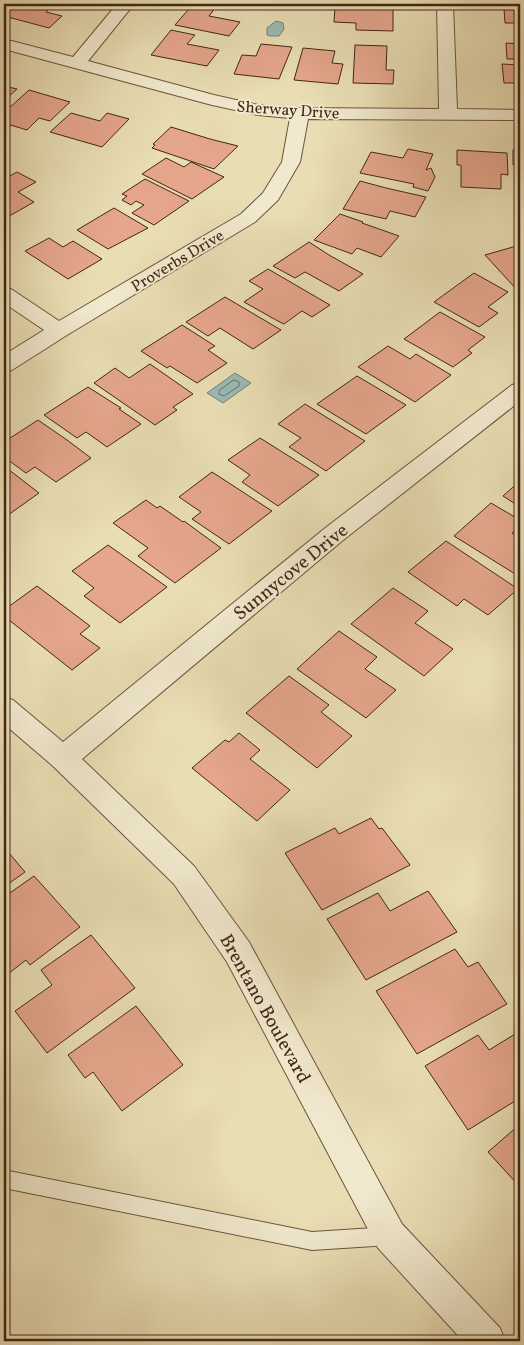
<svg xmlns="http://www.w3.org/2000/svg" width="524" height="1345" viewBox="0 0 524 1345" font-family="Vollkorn,serif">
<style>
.water{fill:#9abab5;stroke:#777f76}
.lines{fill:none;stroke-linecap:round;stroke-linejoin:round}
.shore{stroke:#6e7066;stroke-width:1}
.building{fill:#e5a68b;stroke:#422617}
.lane-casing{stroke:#6c543e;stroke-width:2}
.street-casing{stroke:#6c543e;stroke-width:2}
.lane{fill:#f1e9ce;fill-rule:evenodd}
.street{fill:#f1e9ce;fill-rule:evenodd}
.labels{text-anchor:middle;stroke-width:4;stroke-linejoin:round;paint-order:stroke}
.far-street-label{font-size:16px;fill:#422617;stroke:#f1e9ce}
.street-label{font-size:19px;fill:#422617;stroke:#f1e9ce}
</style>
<rect width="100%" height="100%" fill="#e9ddb3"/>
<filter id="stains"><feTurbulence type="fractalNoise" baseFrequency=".004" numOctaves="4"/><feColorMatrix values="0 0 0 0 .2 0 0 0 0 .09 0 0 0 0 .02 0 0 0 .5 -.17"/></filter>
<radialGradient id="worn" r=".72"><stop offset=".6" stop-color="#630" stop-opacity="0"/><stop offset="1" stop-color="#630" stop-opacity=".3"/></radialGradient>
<path class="water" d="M 276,21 L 283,23 L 284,29 L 279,36 L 270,36 L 267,35 L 267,28 Z
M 235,373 L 251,383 L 223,403 L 207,393 Z"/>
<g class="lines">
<path class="shore" d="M 234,380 L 239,382 L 239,386 L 224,396 L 219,394 L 219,391 Z"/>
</g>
<path class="building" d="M 4,4 L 33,4 L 50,8 L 46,12 L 62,16 L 49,28 L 4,16 Z
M 193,4 L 216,7 L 209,16 L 240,22 L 229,36 L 175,25 Z
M 335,7 L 393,8 L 393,31 L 356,30 L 356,23 L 334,22 Z
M 504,8 L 520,9 L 520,23 L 505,23 Z
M 171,30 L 195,35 L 187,44 L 219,50 L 207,66 L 151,55 Z
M 506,43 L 520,44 L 520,59 L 507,59 Z
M 261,44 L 292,47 L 279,79 L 234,74 L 242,55 L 256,56 Z
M 355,45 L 387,46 L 386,70 L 394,70 L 393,84 L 353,83 Z
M 303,48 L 335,51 L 332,63 L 343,64 L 338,84 L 294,80 Z
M 502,64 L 520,65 L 520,83 L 504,83 Z
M 4,86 L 17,89 L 4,101 Z
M 29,90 L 70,102 L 50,121 L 39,118 L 27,130 L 4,123 L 4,115 L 10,110 L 8,109 Z
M 71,113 L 100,121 L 107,113 L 129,119 L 102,147 L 50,132 Z
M 171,127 L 210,139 L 238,146 L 214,169 L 152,148 L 155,145 L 153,144 Z
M 408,149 L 433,154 L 426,170 L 431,168 L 435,177 L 428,191 L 413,187 L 414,184 L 360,173 L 371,152 L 403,158 Z
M 457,150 L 507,153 L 508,175 L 501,174 L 501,189 L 461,187 L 461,165 L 457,165 Z
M 513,150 L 520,151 L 520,187 L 519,187 L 517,165 L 513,165 Z
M 166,158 L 184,167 L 191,162 L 224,177 L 192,199 L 142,174 Z
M 17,172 L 36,182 L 18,192 L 34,202 L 4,219 L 4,179 Z
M 145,179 L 189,201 L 154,225 L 132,213 L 144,205 L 136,201 L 131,205 L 122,200 L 127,196 L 122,194 Z
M 360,181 L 386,188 L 426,197 L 415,217 L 390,211 L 386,219 L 343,209 Z
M 114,208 L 148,228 L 108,249 L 77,230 Z
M 340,214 L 363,222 L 362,223 L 399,236 L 381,257 L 357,248 L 352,254 L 314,240 Z
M 49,238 L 63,247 L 73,241 L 102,259 L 68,279 L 25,251 Z
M 309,242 L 329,255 L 363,274 L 339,291 L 305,272 L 295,278 L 273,266 Z
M 520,245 L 520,292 L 519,292 L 485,255 Z
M 268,269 L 330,305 L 312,317 L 302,311 L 284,324 L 276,320 L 244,302 L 263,289 L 249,281 Z
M 474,273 L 508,292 L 488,307 L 498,313 L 479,327 L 434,302 Z
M 225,297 L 281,330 L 253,349 L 220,328 L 208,336 L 186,322 Z
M 440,312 L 485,337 L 468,350 L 472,353 L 453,367 L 404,339 Z
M 182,325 L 215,346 L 208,350 L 227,363 L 197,383 L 170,366 L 167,368 L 141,351 Z
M 388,346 L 410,359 L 416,354 L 451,375 L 415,402 L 358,367 Z
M 150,364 L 193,394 L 173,407 L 177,410 L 155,425 L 94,383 L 115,368 L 129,378 Z
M 357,376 L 406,405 L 366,434 L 317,404 Z
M 88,387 L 121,408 L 119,409 L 141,424 L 107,447 L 86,432 L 77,438 L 44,415 Z
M 305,404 L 365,441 L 326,471 L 289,447 L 301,438 L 278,424 Z
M 38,420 L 67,440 L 91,458 L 56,482 L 35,467 L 26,473 L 4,457 L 4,442 Z
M 260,438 L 319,475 L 278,506 L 242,482 L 250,475 L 228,460 Z
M 4,466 L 39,493 L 4,518 Z
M 212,472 L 272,511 L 229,544 L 192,519 L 201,512 L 179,497 Z
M 520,481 L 520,507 L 503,496 Z
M 146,500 L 157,508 L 160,506 L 183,522 L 184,521 L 221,548 L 175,583 L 138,556 L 148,548 L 113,523 Z
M 491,503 L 520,520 L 520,525 L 512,533 L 520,538 L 520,577 L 454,536 Z
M 446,541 L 518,589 L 488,615 L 464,599 L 457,606 L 408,572 Z
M 108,545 L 167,587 L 120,623 L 84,596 L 94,588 L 72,571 Z
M 37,586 L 90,626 L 80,634 L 100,648 L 72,670 L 4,616 L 4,610 Z
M 393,588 L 428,611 L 415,623 L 453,649 L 424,676 L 351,624 Z
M 339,631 L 377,657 L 365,669 L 396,690 L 366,718 L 297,669 Z
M 289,676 L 329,705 L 321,712 L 352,736 L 317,768 L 246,713 Z
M 239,733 L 260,750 L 250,759 L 290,790 L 257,821 L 192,768 L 225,740 L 229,742 Z
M 371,818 L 379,829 L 382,828 L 410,865 L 322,910 L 285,853 L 335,828 L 339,834 Z
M 4,847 L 25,872 L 4,887 Z
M 34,876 L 80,927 L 30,965 L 26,960 L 4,977 L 4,897 Z
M 428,891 L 457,932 L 366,980 L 327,919 L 378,893 L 390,911 Z
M 91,935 L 135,988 L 47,1053 L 15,1011 L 52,985 L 41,970 Z
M 455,949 L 468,967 L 478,962 L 507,1004 L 417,1054 L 376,991 Z
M 136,1006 L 183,1065 L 122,1111 L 93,1072 L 85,1078 L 68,1055 Z
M 520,1031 L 520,1098 L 468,1130 L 425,1066 L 478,1035 L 489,1050 Z
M 520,1124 L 520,1187 L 488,1152 Z"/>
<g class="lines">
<defs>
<path id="lane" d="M 4,1170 L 312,1232 L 390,1227 L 396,1230 L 399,1236 L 396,1242 L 390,1245 L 312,1250 L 4,1188 Z"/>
<path id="street" d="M 117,4 L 134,4 L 88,61 L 214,95 L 258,105 L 300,108 L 439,109 L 437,4 L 453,4 L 457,109 L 520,110 L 520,120 L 308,119 L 300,162 L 278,200 L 255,222 L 67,335 L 12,370 L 4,372 L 4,355 L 44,330 L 4,303 L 4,288 L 11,289 L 59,321 L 241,214 L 263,193 L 282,162 L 290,118 L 258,115 L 212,105 L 4,49 L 4,39 L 73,57 Z
M 520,383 L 520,401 L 342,541 L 82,759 L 194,866 L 249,942 L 402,1224 L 500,1328 L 505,1341 L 463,1341 L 378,1248 L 227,962 L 174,884 L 53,766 L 4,724 L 4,697 L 13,700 L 63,742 L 324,529 L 512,385 Z"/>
</defs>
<use href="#lane" class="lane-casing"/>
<use href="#street" class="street-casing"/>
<use href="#lane" class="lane"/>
<use href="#street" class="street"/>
</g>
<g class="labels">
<g class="far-street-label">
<text transform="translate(288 109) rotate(4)" y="6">Sherway Drive</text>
<text transform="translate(177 260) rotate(-31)" y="6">Proverbs Drive</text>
</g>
<g class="street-label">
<text transform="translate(290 571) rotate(-39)" y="7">Sunnycove Drive</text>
<text transform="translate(266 1008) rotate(61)" y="7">Brentano Boulevard</text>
</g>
</g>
<rect width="524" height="1345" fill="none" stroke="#e9ddb3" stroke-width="20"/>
<rect x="5" y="5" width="514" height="1335" fill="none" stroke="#422617" stroke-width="2.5"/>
<rect x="10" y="10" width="504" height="1325" fill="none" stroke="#422617"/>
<rect width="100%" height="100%" filter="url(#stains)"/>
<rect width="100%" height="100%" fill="url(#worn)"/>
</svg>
